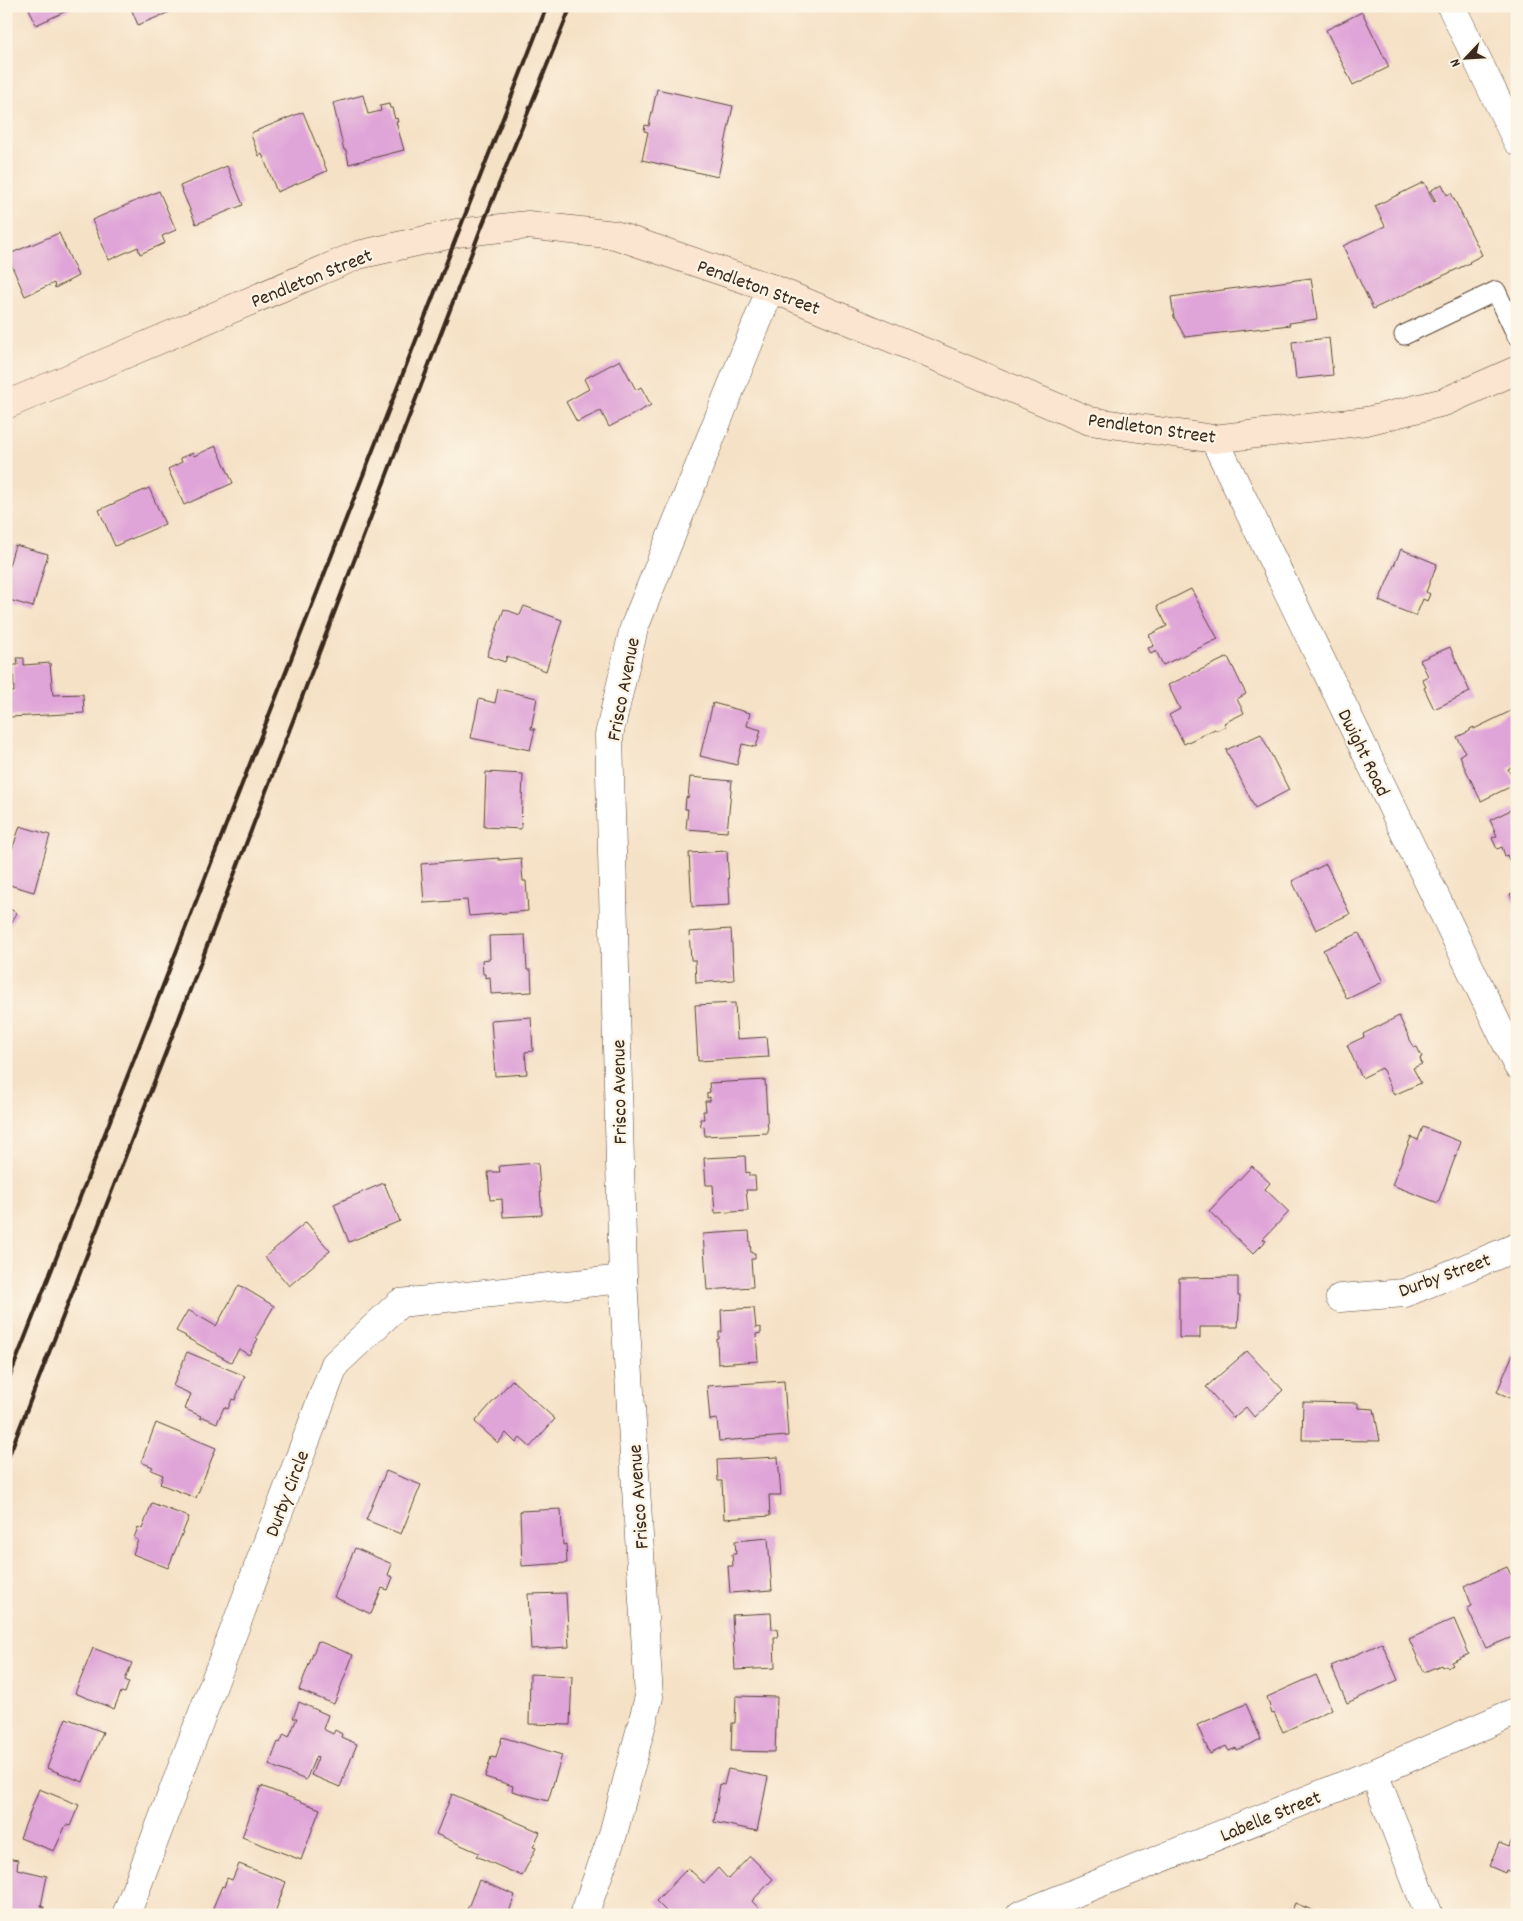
<svg xmlns="http://www.w3.org/2000/svg" width="1523" height="1921" viewBox="0 0 1523 1921" font-family="Dekko,sans-serif">
<style>
.building{fill:#dfa4d8}
.lines{fill:none;stroke-linecap:round;stroke-linejoin:round}
.service-casing{stroke:#574537;stroke-width:21}
.minor-casing{stroke:#574537;stroke-width:29}
.tertiary-casing{stroke:#574537;stroke-width:29}
.secondary-casing{stroke:#574537;stroke-width:29}
.service{stroke:#fff;stroke-width:19}
.minor{stroke:#fff;stroke-width:28}
.tertiary{stroke:#fff;stroke-width:28}
.secondary{stroke:#fce5d0;stroke-width:28}
.rail{stroke:#3b2a1e;stroke-width:4}
.labels{text-anchor:middle;stroke-width:4.5;stroke-linejoin:round;paint-order:stroke}
.street-label{font-size:20px;fill:#3b2a1e;stroke:#fcf5e5}
</style>
<rect width="100%" height="100%" fill="#fcf5e5"/>
<filter id="ink" filterUnits="userSpaceOnUse"><feTurbulence type="fractalNoise" baseFrequency=".02" numOctaves="2"/><feDisplacementMap in="SourceGraphic" scale="10" xChannelSelector="R" yChannelSelector="G"/><feConvolveMatrix kernelMatrix="1 2 1 2 8 2 1 2 1" color-interpolation-filters="sRGB"/></filter>
<filter id="wash" filterUnits="userSpaceOnUse"><feTurbulence type="fractalNoise" baseFrequency=".0096" numOctaves="4" result="noise"/><feDisplacementMap in="SourceGraphic" scale="20" xChannelSelector="R" yChannelSelector="G"/><feGaussianBlur stdDeviation="1.12" result="paint"/><feColorMatrix in="noise" values="0 0 0 0 0 0 0 0 0 0 0 0 0 0 0 0 0 1.4 0 .05"/><feComposite in="paint" operator="in"/></filter>
<g filter="url(#wash)">
<rect width="100%" height="100%" fill="#f5e1c6"/>
<g id="blocks">
<path class="building" d="M 28,6 L 77,6 L 36,25 Z
M 130,6 L 176,6 L 177,9 L 138,25 Z
M 1362,12 L 1389,67 L 1353,85 L 1326,30 Z
M 657,89 L 733,106 L 718,177 L 642,160 L 648,132 L 644,131 L 645,125 L 649,126 Z
M 363,95 L 368,114 L 381,111 L 380,106 L 389,104 L 390,108 L 392,108 L 395,119 L 397,118 L 398,122 L 396,122 L 404,150 L 349,164 L 346,150 L 344,150 L 333,103 Z
M 303,112 L 327,171 L 277,192 L 262,154 L 259,156 L 251,135 L 253,132 Z
M 227,166 L 243,205 L 196,224 L 180,186 Z
M 1424,182 L 1434,202 L 1436,201 L 1430,191 L 1442,184 L 1447,195 L 1451,193 L 1482,255 L 1469,262 L 1470,263 L 1373,309 L 1343,246 L 1385,226 L 1375,206 Z
M 159,191 L 176,230 L 162,236 L 165,243 L 140,254 L 138,247 L 109,260 L 92,220 Z
M 59,233 L 78,276 L 55,288 L 54,283 L 25,296 L 7,255 Z
M 1311,278 L 1317,319 L 1289,323 L 1290,325 L 1185,337 L 1174,317 L 1171,297 Z
M 1329,338 L 1333,375 L 1296,379 L 1292,342 Z
M 620,360 L 636,390 L 641,387 L 651,405 L 609,427 L 601,411 L 577,422 L 566,402 L 589,389 L 584,379 Z
M 216,446 L 233,483 L 184,505 L 168,469 L 182,462 L 180,458 L 193,453 L 194,456 Z
M 149,488 L 165,524 L 115,546 L 99,510 Z
M 15,545 L 48,554 L 33,607 L 6,599 L 6,576 Z
M 1401,549 L 1437,564 L 1426,592 L 1430,594 L 1427,601 L 1423,599 L 1416,616 L 1379,601 Z
M 1191,589 L 1218,639 L 1163,665 L 1156,651 L 1151,654 L 1148,648 L 1154,646 L 1149,635 L 1167,626 L 1157,606 Z
M 524,606 L 562,620 L 546,671 L 507,656 L 505,662 L 487,656 L 504,609 L 520,615 Z
M 1450,647 L 1470,692 L 1434,709 L 1424,688 L 1426,687 L 1422,679 L 1428,676 L 1420,660 Z
M 1228,657 L 1246,694 L 1237,699 L 1244,713 L 1224,723 L 1226,726 L 1216,731 L 1215,729 L 1184,744 L 1169,715 L 1180,709 L 1168,685 Z
M 17,658 L 24,658 L 24,665 L 50,663 L 53,695 L 83,694 L 84,713 L 10,717 L 8,692 L 14,692 L 13,665 L 18,665 Z
M 498,689 L 537,698 L 531,729 L 535,729 L 530,750 L 471,738 L 479,699 L 495,703 Z
M 713,703 L 750,713 L 747,726 L 761,730 L 756,747 L 742,744 L 737,765 L 700,756 Z
M 1517,708 L 1517,764 L 1508,769 L 1516,784 L 1481,801 L 1463,764 L 1460,755 L 1465,752 L 1457,737 L 1470,731 L 1470,729 L 1474,727 L 1474,729 Z
M 1261,734 L 1289,790 L 1255,808 L 1226,750 Z
M 486,772 L 523,774 L 521,829 L 484,827 Z
M 690,777 L 732,781 L 727,832 L 686,829 L 688,809 L 685,809 L 686,797 L 688,798 Z
M 1517,807 L 1517,858 L 1510,862 L 1507,855 L 1505,856 L 1502,847 L 1497,849 L 1492,838 L 1497,836 L 1490,820 Z
M 20,826 L 50,835 L 34,892 L 6,884 L 6,855 L 10,856 Z
M 727,851 L 730,905 L 692,907 L 689,853 Z
M 499,858 L 499,860 L 521,858 L 523,881 L 526,881 L 528,911 L 469,916 L 467,900 L 424,903 L 421,864 Z
M 1326,864 L 1350,914 L 1316,930 L 1292,881 Z
M 1517,891 L 1517,909 L 1510,894 Z
M 6,907 L 17,913 L 6,932 Z
M 731,929 L 734,980 L 696,983 L 695,960 L 691,960 L 689,932 Z
M 1359,933 L 1383,982 L 1347,999 L 1323,950 Z
M 525,935 L 527,970 L 531,970 L 532,992 L 491,994 L 490,977 L 485,978 L 485,974 L 483,974 L 482,960 L 490,959 L 489,936 Z
M 735,1003 L 737,1039 L 767,1037 L 769,1057 L 698,1061 L 695,1005 Z
M 1399,1016 L 1414,1048 L 1417,1047 L 1422,1057 L 1420,1058 L 1422,1064 L 1413,1068 L 1421,1083 L 1394,1095 L 1382,1068 L 1362,1078 L 1347,1045 L 1364,1037 L 1363,1034 Z
M 531,1017 L 533,1051 L 525,1052 L 527,1074 L 495,1076 L 491,1020 Z
M 765,1080 L 768,1133 L 705,1136 L 704,1126 L 701,1127 L 700,1119 L 704,1119 L 703,1111 L 706,1111 L 705,1101 L 710,1101 L 710,1097 L 707,1098 L 707,1093 L 710,1092 L 709,1083 Z
M 1423,1127 L 1461,1142 L 1438,1203 L 1392,1185 L 1411,1137 L 1418,1140 Z
M 745,1156 L 746,1173 L 749,1172 L 749,1176 L 755,1176 L 756,1190 L 746,1190 L 748,1211 L 715,1213 L 713,1185 L 706,1185 L 704,1158 Z
M 538,1163 L 542,1215 L 503,1217 L 502,1199 L 490,1200 L 488,1172 L 500,1172 L 499,1166 Z
M 1252,1166 L 1270,1183 L 1265,1189 L 1289,1212 L 1263,1239 L 1266,1241 L 1253,1254 L 1209,1211 Z
M 384,1183 L 400,1221 L 349,1242 L 334,1204 Z
M 306,1222 L 330,1251 L 289,1286 L 265,1257 Z
M 749,1231 L 751,1253 L 755,1253 L 755,1259 L 751,1259 L 753,1287 L 707,1290 L 703,1234 Z
M 1238,1277 L 1238,1296 L 1240,1296 L 1238,1327 L 1200,1327 L 1200,1338 L 1179,1338 L 1179,1278 Z
M 239,1285 L 274,1306 L 256,1337 L 258,1339 L 249,1355 L 239,1349 L 231,1362 L 185,1337 L 186,1336 L 176,1331 L 188,1310 L 216,1326 Z
M 754,1308 L 756,1328 L 761,1327 L 761,1333 L 756,1334 L 758,1361 L 718,1364 L 717,1339 L 719,1339 L 719,1332 L 722,1332 L 721,1310 Z
M 1517,1344 L 1517,1401 L 1497,1392 Z
M 1247,1351 L 1283,1390 L 1254,1417 L 1246,1407 L 1233,1418 L 1206,1387 Z
M 187,1352 L 245,1376 L 235,1400 L 232,1399 L 228,1409 L 224,1407 L 217,1423 L 203,1417 L 202,1419 L 200,1418 L 201,1416 L 185,1409 L 191,1394 L 173,1386 Z
M 512,1380 L 555,1419 L 530,1447 L 520,1438 L 516,1443 L 506,1433 L 498,1443 L 475,1422 Z
M 784,1381 L 788,1436 L 719,1441 L 717,1419 L 710,1420 L 707,1386 Z
M 1303,1402 L 1358,1403 L 1358,1408 L 1374,1409 L 1380,1441 L 1302,1440 Z
M 156,1423 L 216,1448 L 196,1498 L 160,1484 L 163,1475 L 151,1470 L 153,1467 L 141,1462 Z
M 778,1457 L 781,1495 L 769,1495 L 770,1516 L 724,1519 L 722,1481 L 718,1481 L 717,1460 Z
M 386,1471 L 421,1485 L 401,1534 L 366,1520 Z
M 152,1503 L 189,1517 L 168,1568 L 133,1554 L 138,1540 L 134,1538 L 138,1527 L 142,1529 Z
M 561,1509 L 563,1545 L 566,1544 L 567,1563 L 522,1566 L 520,1511 Z
M 768,1538 L 772,1590 L 730,1593 L 728,1566 L 733,1566 L 732,1554 L 736,1554 L 735,1541 Z
M 355,1548 L 392,1564 L 388,1575 L 393,1577 L 388,1590 L 382,1588 L 371,1614 L 334,1597 Z
M 1507,1567 L 1517,1587 L 1517,1635 L 1486,1648 L 1467,1608 L 1472,1606 L 1464,1586 Z
M 566,1593 L 569,1647 L 531,1649 L 528,1594 Z
M 771,1613 L 772,1629 L 777,1629 L 778,1637 L 774,1637 L 775,1668 L 735,1670 L 732,1615 Z
M 1454,1619 L 1469,1654 L 1451,1662 L 1453,1665 L 1447,1667 L 1446,1665 L 1442,1667 L 1441,1665 L 1424,1672 L 1409,1639 Z
M 318,1641 L 353,1655 L 334,1704 L 299,1690 Z
M 1382,1643 L 1398,1680 L 1347,1703 L 1331,1666 Z
M 93,1648 L 132,1663 L 125,1680 L 129,1682 L 125,1693 L 121,1692 L 114,1709 L 75,1693 Z
M 530,1674 L 572,1676 L 570,1725 L 529,1724 Z
M 1316,1675 L 1332,1709 L 1283,1732 L 1274,1713 L 1272,1714 L 1267,1697 Z
M 736,1696 L 777,1697 L 775,1752 L 731,1751 L 732,1723 L 735,1723 Z
M 299,1702 L 328,1715 L 323,1729 L 333,1734 L 335,1730 L 342,1734 L 341,1737 L 357,1744 L 340,1787 L 311,1775 L 318,1758 L 316,1756 L 306,1780 L 269,1765 L 278,1742 L 280,1743 L 284,1734 L 289,1737 L 297,1718 L 293,1718 Z
M 1246,1704 L 1261,1739 L 1237,1750 L 1236,1748 L 1229,1751 L 1226,1746 L 1210,1754 L 1197,1725 Z
M 66,1718 L 103,1732 L 83,1782 L 47,1768 Z
M 502,1737 L 562,1755 L 548,1801 L 512,1791 L 513,1786 L 485,1777 L 491,1757 L 496,1758 Z
M 728,1769 L 768,1777 L 757,1831 L 714,1822 L 720,1784 L 724,1785 Z
M 261,1786 L 320,1809 L 301,1860 L 242,1837 Z
M 39,1789 L 79,1805 L 70,1826 L 66,1825 L 54,1851 L 20,1838 Z
M 452,1794 L 540,1832 L 533,1847 L 536,1848 L 522,1876 L 476,1856 L 479,1853 L 436,1834 Z
M 1517,1828 L 1517,1875 L 1506,1870 L 1505,1873 L 1489,1866 L 1499,1843 L 1509,1847 Z
M 750,1856 L 773,1879 L 752,1901 L 762,1912 L 759,1915 L 663,1915 L 666,1911 L 656,1901 L 688,1868 L 704,1883 L 718,1868 L 728,1879 Z
M 6,1858 L 18,1860 L 17,1869 L 47,1876 L 41,1906 L 44,1907 L 42,1915 L 6,1915 Z
M 239,1864 L 286,1882 L 274,1915 L 225,1915 L 212,1910 L 222,1886 L 224,1887 L 227,1878 L 232,1880 Z
M 479,1880 L 515,1895 L 508,1915 L 465,1915 Z
M 1295,1903 L 1314,1911 L 1312,1915 L 1290,1915 Z"/>
</g>
</g>
<g filter="url(#ink)">
<use href="#blocks" fill-opacity="0" stroke="#574537" stroke-width="1"/>
<g class="lines">
<defs>
<path id="service" d="M 1404,335 L 1496,291 L 1517,336"/>
<path id="minor" d="M 1451,6 L 1517,141
M 1340,1298 L 1405,1293 L 1517,1247
M 1374,1773 L 1429,1915
M 126,1915 L 335,1364 L 400,1303 L 623,1279"/>
<path id="tertiary" d="M 1214,439 L 1517,1065
M 584,1915 L 613,1834 L 649,1697 L 623,1279 L 609,735 L 634,628 L 771,288
M 1020,1915 L 1374,1773 L 1517,1711"/>
<path id="secondary" d="M 6,405 L 358,255 L 457,233 L 528,225 L 615,235 L 771,288 L 1090,421 L 1214,439 L 1367,421 L 1444,402 L 1517,370"/>
</defs>
<use href="#service" class="service-casing"/>
<use href="#minor" class="minor-casing"/>
<use href="#tertiary" class="tertiary-casing"/>
<use href="#secondary" class="secondary-casing"/>
<use href="#service" class="service"/>
<use href="#minor" class="minor"/>
<use href="#tertiary" class="tertiary"/>
<use href="#secondary" class="secondary"/>
<path class="rail" d="M 6,1386 L 547,6
M 6,1463 L 197,972 L 480,231 L 571,6"/>
</g>
</g>
<g class="labels">
<g class="street-label">
<text transform="translate(311 277) rotate(-22)" y="7">Pendleton Street</text>
<text transform="translate(759 286) rotate(20)" y="7">Pendleton Street</text>
<text transform="translate(1152 427) rotate(8)" y="7">Pendleton Street</text>
<text transform="translate(622 689) rotate(-79)" y="7">Frisco Avenue</text>
<text transform="translate(1365 752) rotate(64)" y="7">Dwight Road</text>
<text transform="translate(618 1092) rotate(-91)" y="7">Frisco Avenue</text>
<text transform="translate(1444 1274) rotate(-20)" y="7">Durby Street</text>
<text transform="translate(286 1493) rotate(-69)" y="7">Durby Circle</text>
<text transform="translate(637 1497) rotate(-94)" y="7">Frisco Avenue</text>
<text transform="translate(1270 1815) rotate(-22)" y="7">Labelle Street</text>
</g>
</g>
<rect width="1523" height="1921" fill="none" stroke="#fcf5e5" stroke-width="25"/>
<g transform="translate(1466 58) rotate(245)" stroke="#fcf5e5" stroke-width="4" paint-order="stroke">
<path d="M0-4L9 19L0 12L-9 19Z" fill="#3b2a1e"/>
<text y="-8" font-size="14" font-weight="bold" text-anchor="middle" fill="#3b2a1e">N</text>
</g>
</svg>
